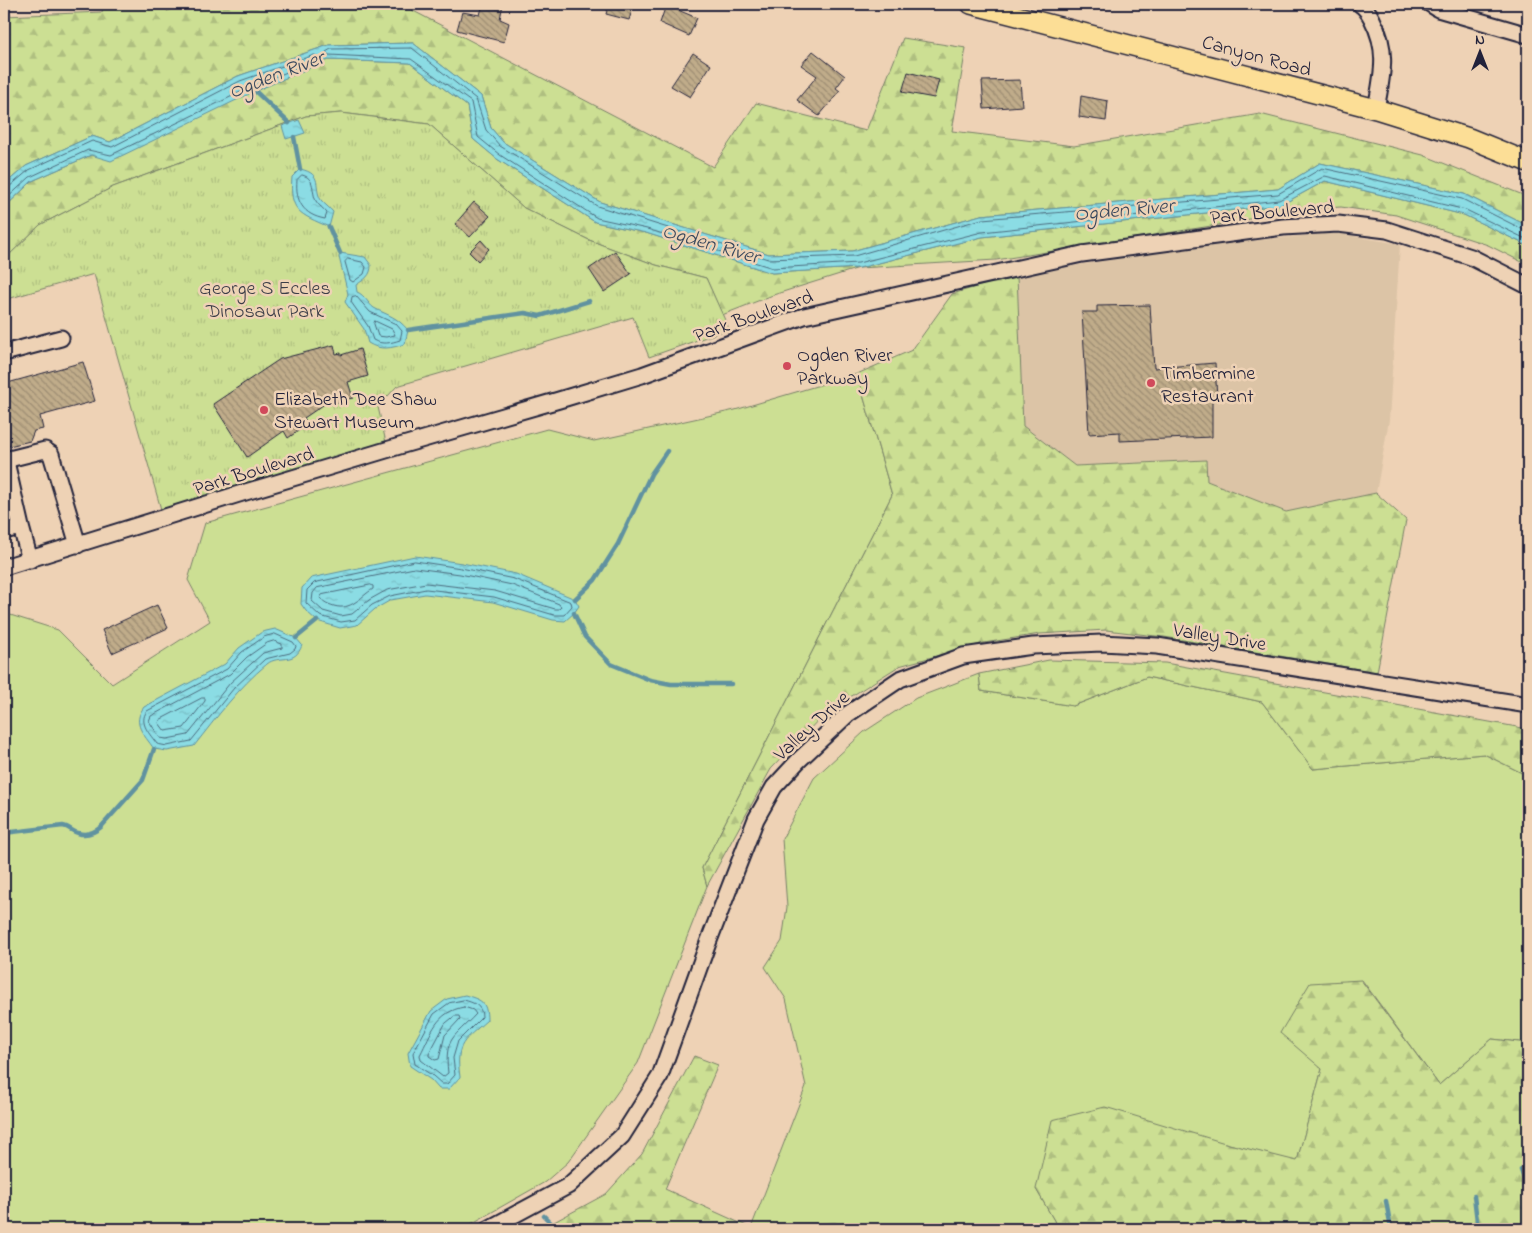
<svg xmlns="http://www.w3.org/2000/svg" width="1532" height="1233" viewBox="0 0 1532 1233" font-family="'Indie Flower',sans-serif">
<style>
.built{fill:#dcc4a6}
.green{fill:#ccdf93;stroke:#778067}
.forest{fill:url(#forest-firs);stroke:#778067}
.park{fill:url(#park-tufts);stroke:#778067}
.water{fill:url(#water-ripples);stroke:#6192a0}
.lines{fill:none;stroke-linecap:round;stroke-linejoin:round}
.shore{stroke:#4c6c7f;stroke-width:1}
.stream{stroke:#6192a0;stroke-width:4.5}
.building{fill:url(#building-back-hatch);stroke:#22223b}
.minor-casing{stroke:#22223b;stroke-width:19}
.major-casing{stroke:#22223b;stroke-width:22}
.minor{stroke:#eed2b5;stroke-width:15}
.major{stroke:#fcde96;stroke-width:19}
.poi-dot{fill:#d1495b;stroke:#eed2b5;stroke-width:2}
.labels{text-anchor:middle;stroke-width:5;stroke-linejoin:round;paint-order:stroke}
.street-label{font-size:20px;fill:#22223b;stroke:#eed2b5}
.park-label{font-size:20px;fill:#3c3e48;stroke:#eed2b5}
.poi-label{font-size:20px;fill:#22223b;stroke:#eed2b5;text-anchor:start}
.water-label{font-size:21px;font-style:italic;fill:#37475d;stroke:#eed2b5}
</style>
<defs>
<pattern id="forest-firs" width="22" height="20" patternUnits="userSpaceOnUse" patternTransform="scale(1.25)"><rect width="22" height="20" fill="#ccdf93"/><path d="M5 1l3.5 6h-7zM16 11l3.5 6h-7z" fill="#afbf80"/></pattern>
<pattern id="park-tufts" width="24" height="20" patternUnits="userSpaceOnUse" patternTransform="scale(1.25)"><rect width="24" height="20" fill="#ccdf93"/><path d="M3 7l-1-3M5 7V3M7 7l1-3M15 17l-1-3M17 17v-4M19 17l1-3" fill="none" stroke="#afbf80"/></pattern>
<pattern id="water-ripples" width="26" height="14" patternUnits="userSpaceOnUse" patternTransform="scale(1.25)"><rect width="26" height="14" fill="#8bdce4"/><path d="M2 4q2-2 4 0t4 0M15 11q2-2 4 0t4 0" fill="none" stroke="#78bcc4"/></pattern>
<pattern id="building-back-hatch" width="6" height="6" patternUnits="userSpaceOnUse" patternTransform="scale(1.25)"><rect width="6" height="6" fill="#c0ac8a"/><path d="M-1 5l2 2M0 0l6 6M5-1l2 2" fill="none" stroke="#9c8c72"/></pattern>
</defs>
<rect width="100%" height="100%" fill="#eed2b5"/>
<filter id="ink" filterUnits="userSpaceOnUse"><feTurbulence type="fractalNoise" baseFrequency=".02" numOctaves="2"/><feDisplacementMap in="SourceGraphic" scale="10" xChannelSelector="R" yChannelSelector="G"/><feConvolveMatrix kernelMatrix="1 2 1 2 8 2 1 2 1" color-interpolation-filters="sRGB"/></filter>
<g filter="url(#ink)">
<path class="built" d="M 1334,233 L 1400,244 L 1389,420 L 1376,493 L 1287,512 L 1206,481 L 1205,460 L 1075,466 L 1023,426 L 1017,275 L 1188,247 Z"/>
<path class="green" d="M 857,374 L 892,495 L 702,868 L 707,886 L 638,1063 L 568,1162 L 545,1182 L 462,1229 L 4,1229 L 4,613 L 58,630 L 112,684 L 210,621 L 188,580 L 205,523 L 547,429 L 594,441 L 735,410 Z
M 979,674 L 981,691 L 1073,706 L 1147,677 L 1262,702 L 1313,769 L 1484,754 L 1528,776 L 1528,1043 L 1492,1039 L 1439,1085 L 1362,980 L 1322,1069 L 1297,1162 L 1225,1143 L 1036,1189 L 1059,1229 L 860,1229 L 835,1223 L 751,1228 L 806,1086 L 786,999 L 765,967 L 782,941 L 787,907 L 782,839 L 814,778 L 864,732 L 916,698 Z"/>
<path class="forest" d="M 104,4 L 167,4 L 167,11 L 188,4 L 400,4 L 713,167 L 756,103 L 866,131 L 903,38 L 966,48 L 952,131 L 1074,146 L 1260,114 L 1423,155 L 1528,197 L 1528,226 L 1464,194 L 1320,163 L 1278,189 L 981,215 L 852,251 L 769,254 L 600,202 L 503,142 L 491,128 L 481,96 L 413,43 L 329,45 L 238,76 L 110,142 L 92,136 L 26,166 L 4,185 L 4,16 L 102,12 Z
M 328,60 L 410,63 L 467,106 L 473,139 L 497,159 L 595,222 L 646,233 L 772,273 L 859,268 L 982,237 L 1281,205 L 1325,181 L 1464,215 L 1528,246 L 1528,265 L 1488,245 L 1396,215 L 1341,207 L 1296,210 L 1224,224 L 996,260 L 859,268 L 773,295 L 722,315 L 706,278 L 656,265 L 589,240 L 524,208 L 429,124 L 341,113 L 306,116 L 113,187 L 40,225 L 4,260 L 4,208 L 32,181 L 91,155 L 255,91 Z
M 1017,275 L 1023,426 L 1075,466 L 1206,460 L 1207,481 L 1286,512 L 1376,493 L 1406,520 L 1377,672 L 1164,637 L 1106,630 L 1040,634 L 984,643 L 899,666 L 825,713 L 771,769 L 707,886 L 702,868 L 892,495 L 857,374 L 912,350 L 952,294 Z
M 1049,660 L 1165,663 L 1528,729 L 1528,776 L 1484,754 L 1313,769 L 1262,702 L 1147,677 L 1073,706 L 981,691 L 979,674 Z
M 1361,980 L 1439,1085 L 1492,1039 L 1528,1043 L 1528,1229 L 1059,1229 L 1036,1189 L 1052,1120 L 1105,1107 L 1225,1143 L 1297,1161 L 1322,1069 L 1280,1033 L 1310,983 Z
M 694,1056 L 718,1065 L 665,1189 L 751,1228 L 780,1225 L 835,1223 L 860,1229 L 541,1229 L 606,1194 L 642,1154 Z"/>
<path class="park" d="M 341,113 L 429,124 L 524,208 L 589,240 L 656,265 L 706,278 L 729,329 L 649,357 L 633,317 L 397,386 L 378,407 L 387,447 L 162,513 L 94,274 L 4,300 L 4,260 L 40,225 L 113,187 L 306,116 Z"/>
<path class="water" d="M 413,43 L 481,96 L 491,128 L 503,142 L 600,202 L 769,254 L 852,251 L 981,215 L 1278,189 L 1320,163 L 1464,194 L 1528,226 L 1528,246 L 1464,215 L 1325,181 L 1281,205 L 982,237 L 859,268 L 772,273 L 646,233 L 595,222 L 497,159 L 473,139 L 467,106 L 410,63 L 328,60 L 255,91 L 111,161 L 91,155 L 32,181 L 4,208 L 4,185 L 26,166 L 92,136 L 110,142 L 238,76 L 329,45 Z
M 299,120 L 305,133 L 286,139 L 282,126 Z
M 300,169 C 324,174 313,187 321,200 C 324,204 330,208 333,212 L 329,227 C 300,214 289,212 292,177 Z
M 340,253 L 365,257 L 371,265 C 371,276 365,279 356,285 L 357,292 C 365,295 368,304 374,308 C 389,316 396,316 408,330 L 405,344 C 391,348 381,351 368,343 L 364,329 L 345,302 L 348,294 L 339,257 Z
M 415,556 L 462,563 L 516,574 L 575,599 L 579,606 L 574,613 L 565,621 L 553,620 L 493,602 L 425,594 L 391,600 L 375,609 L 357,625 L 340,628 L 317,621 L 306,611 L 301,604 L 302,588 L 311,578 Z
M 275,629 L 296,638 L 302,645 C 295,666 279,654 267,664 C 238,688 217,717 194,746 L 167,751 L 154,749 C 144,734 131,724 144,707 L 225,664 L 239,648 L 262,632 Z
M 465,995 C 481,1000 487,1001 487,1020 C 464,1041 455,1043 460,1077 L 449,1089 L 439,1089 L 431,1080 L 410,1066 L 408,1053 L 431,1011 L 447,999 Z"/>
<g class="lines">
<path class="shore" d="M 302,175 C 316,178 311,191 316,201 C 318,205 324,209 327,213 L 325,219 C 303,215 295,201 297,180 Z
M 4,188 L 9,187 L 29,170 L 92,141 L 112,147 L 240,81 L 314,55 L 317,56 L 316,60 L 253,86 L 111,155 L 88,150 L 30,177 L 4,201
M 1528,230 L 1524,230 L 1462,199 L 1322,168 L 1278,194 L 982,219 L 854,256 L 768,259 L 597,206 L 500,146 L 486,130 L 476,99 L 412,48 L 331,49 L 326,52 L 329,55 L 411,59 L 471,102 L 478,137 L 500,155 L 597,218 L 647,229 L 773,268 L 858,263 L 982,232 L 1279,200 L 1325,176 L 1466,210 L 1528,240
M 348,259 L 362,262 L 366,267 L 364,274 L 353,282 L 350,280 L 345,262 Z
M 356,296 L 370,312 L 396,324 L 402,331 L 400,340 C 391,343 382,345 373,340 L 368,326 L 351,302 L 352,297 Z
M 375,321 L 392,329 L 395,335 L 386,337 L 378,336 L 374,324 Z
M 415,561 L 461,568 L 514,579 L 571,602 L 572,606 L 564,615 L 554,615 L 494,597 L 426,589 L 390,596 L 372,605 L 355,620 L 341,622 L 320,616 L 306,603 L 307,590 L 314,583 Z
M 415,568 L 460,574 L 512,585 L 559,604 L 561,607 L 559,609 L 555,609 L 495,591 L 426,583 L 387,590 L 369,600 L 352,614 L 341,616 L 323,611 L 312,601 L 313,593 L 317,588 Z
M 371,585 L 373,586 L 373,589 C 360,597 351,611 334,606 C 328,604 325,603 320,598 L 322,595 Z
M 275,634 L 293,642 L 296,646 L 295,649 L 290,653 L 265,659 L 234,688 L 191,741 L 167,746 L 157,744 C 150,734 138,723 147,711 L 227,669 L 242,652 L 264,637 Z
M 274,641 L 282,644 L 282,648 L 263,653 L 230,683 L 188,735 L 167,739 L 160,738 L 149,721 L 151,716 L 230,674 L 247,657 L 267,643 Z
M 202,698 L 205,698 L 205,701 L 184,728 L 165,731 L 159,723 L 160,720 Z
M 464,1000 C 474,1003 482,1005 482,1017 L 458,1041 L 453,1058 L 455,1075 L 447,1084 L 442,1084 L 433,1076 L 415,1064 L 413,1053 L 434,1014 L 449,1003 Z
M 464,1007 L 473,1010 L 476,1014 C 454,1038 444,1037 448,1073 L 443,1077 L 421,1060 L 420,1055 C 432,1032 436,1012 464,1007 Z
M 455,1016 L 459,1016 L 460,1019 L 445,1035 L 439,1059 L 435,1060 L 429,1056 L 429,1054 L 445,1024 Z"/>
<path class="stream" d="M 251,89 L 255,91 L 289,123
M 294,137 L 300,169
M 329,227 L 340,253
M 408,330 L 525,313 L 540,316 L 589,301
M 575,599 L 595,580 L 618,544 L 651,474 L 667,451
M 574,613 L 585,637 L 611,664 L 650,680 L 671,684 L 731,684
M 296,638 L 317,621
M 4,833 L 63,826 C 69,827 73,832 78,833 C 87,836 95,832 101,827 L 143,780 L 154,749
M 1521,1170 L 1528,1190
M 1474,1196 L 1478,1229
M 1386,1201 L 1391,1229
M 544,1216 L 557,1229"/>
</g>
<path class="building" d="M 483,4 L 503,4 L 500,19 L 509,23 L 504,42 L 457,30 L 462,12 L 480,15 Z
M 609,4 L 634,4 L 629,20 L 606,14 Z
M 666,5 L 697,18 L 689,36 L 660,23 Z
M 813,51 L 845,76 L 836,88 L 840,91 L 819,116 L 797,100 L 817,76 L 801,65 Z
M 693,53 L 711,65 L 690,97 L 671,86 Z
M 908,72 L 939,80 L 934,98 L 902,92 Z
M 1020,80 L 1022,106 L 984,109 L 982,81 Z
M 1081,96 L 1108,101 L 1106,121 L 1079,117 Z
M 474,202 L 490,216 L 470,237 L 455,224 Z
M 481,240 L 489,249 L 478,261 L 469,252 Z
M 615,251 L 631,274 L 604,292 L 589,269 Z
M 1150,305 L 1154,368 L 1215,363 L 1217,399 L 1212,399 L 1212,437 L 1120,441 L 1120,432 L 1089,434 L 1082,312 L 1097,312 L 1097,306 Z
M 334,345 L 336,354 L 341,353 L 341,355 L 360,349 L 368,376 L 348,382 L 353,398 L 343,400 L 343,402 L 326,403 L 304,418 L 308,424 L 288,438 L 284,431 L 247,457 L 213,404 L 280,359 Z
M 83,362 L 95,401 L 40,416 L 43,429 L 34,431 L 30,441 L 9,446 L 4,443 L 4,384 Z
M 157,605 L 168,628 L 112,653 L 102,630 Z"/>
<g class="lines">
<defs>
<path id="minor" d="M 1360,4 C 1366,8 1369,13 1372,19 C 1389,51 1382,76 1376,109
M 1430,4 L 1438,9 L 1528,35
M 4,353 L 61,338
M 21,527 L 30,560
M 4,531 L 21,527 L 7,466 L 9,459 L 45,450 L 51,454 L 78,545
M 4,567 L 239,494 L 403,445 L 559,400 L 642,375 L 804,316 L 1082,254 L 1283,227 L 1338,224 L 1387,230 L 1471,257 L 1528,286
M 488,1229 L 568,1186 L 622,1136 L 660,1076 L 708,943 L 756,819 L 774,787 L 799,760 L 848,714 L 900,679 L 963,656 L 1033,646 L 1102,643 L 1157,646 L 1528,705"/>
<path id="major" d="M 971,4 L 1376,109 L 1469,138 L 1528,162"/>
</defs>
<use href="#minor" class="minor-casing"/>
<use href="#major" class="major-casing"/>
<use href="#minor" class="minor"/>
<use href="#major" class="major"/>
</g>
</g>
<g class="poi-dot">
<circle cx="787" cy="366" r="5"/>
<circle cx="1151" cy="383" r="5"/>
<circle cx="264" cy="410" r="5"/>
</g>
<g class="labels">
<g class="street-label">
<text transform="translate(1257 55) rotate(15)" y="7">Canyon Road</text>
<text transform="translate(1272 211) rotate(-5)" y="7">Park Boulevard</text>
<text transform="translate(753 315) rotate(-19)" y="7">Park Boulevard</text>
<text transform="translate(253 470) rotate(-17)" y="7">Park Boulevard</text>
<text transform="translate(1220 636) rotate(9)" y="7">Valley Drive</text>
<text transform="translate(811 725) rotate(-42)" y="7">Valley Drive</text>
</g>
<g class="park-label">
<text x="265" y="294">George S Eccles<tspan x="265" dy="23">Dinosaur Park</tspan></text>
</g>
<g class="poi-label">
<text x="797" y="361">Ogden River<tspan x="797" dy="23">Parkway</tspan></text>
<text x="1161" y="379">Timbermine<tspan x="1161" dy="23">Restaurant</tspan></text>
<text x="274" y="405">Elizabeth Dee Shaw<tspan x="274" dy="23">Stewart Museum</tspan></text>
</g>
<g class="water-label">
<text transform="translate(276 74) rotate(-21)" y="7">Ogden River</text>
<text transform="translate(1124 209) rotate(-5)" y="7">Ogden River</text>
<text transform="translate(711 243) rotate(16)" y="7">Ogden River</text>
</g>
</g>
<rect width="1532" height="1233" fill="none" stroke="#eed2b5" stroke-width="20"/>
<rect x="10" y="10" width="1512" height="1213" fill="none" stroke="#22223b" stroke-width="2" filter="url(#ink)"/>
<g transform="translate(1480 52)" stroke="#eed2b5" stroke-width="4" paint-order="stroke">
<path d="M0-4L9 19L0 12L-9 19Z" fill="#22223b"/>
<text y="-8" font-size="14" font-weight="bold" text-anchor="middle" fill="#22223b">N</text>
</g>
</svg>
